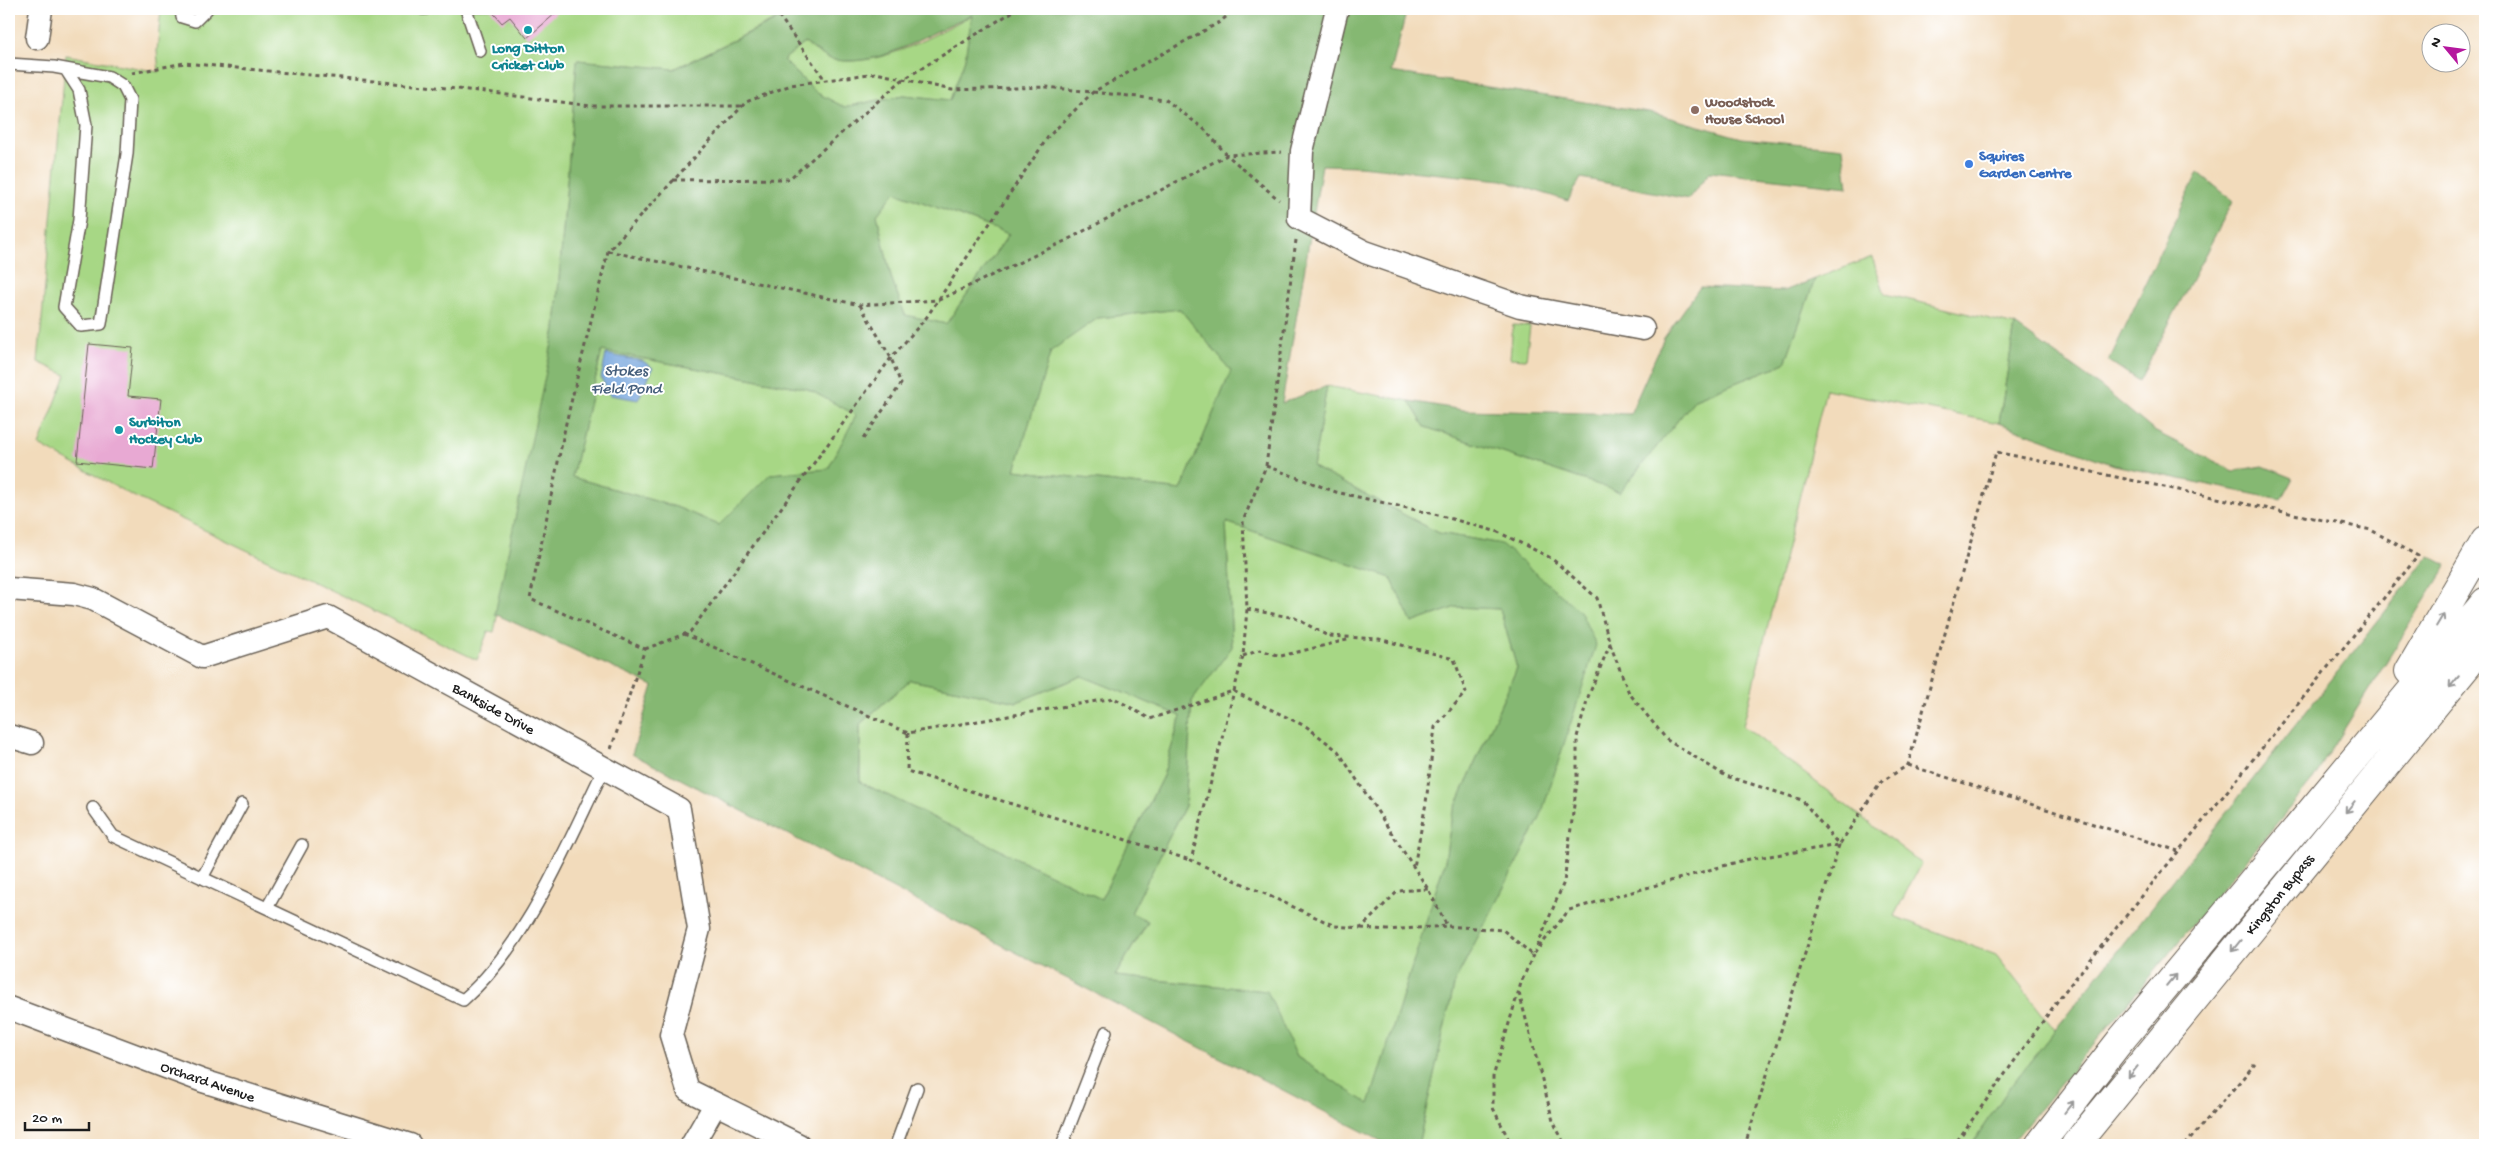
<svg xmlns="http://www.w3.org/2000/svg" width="2494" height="1154" viewBox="0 0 2494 1154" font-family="'Gochi Hand',sans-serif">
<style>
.green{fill:#a7d785;stroke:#627a50}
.forest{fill:#85b872;stroke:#506a47;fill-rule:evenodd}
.water{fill:#71a2dc;stroke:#465f7c}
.building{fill:#e8a9d3}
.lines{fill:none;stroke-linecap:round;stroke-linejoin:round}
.lane-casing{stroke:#675f54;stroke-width:14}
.street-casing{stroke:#675f54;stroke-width:25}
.highway-casing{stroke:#675f54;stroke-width:30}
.path{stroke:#675f54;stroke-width:3;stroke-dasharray:4 4;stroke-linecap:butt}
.lane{stroke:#fff;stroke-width:11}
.street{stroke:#fff;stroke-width:22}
.highway{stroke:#fff;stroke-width:28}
.oneway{stroke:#999}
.culture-dot{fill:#0f9aa8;stroke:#fff;stroke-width:2}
.education-dot{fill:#8d6e63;stroke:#fff;stroke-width:2}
.shop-dot{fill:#3f7fe0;stroke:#fff;stroke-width:2}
.labels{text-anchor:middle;stroke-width:4;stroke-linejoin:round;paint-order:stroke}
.culture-label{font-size:15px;font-weight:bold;fill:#0d838f;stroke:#fff}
.education-label{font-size:15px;font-weight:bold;fill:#785e54;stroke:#fff;text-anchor:start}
.shop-label{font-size:15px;font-weight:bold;fill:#366cbe;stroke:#fff;text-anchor:start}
.street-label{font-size:15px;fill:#1c1c1c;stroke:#fff}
.water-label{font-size:16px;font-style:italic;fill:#465f7c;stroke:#fff}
</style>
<rect width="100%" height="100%" fill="#fff"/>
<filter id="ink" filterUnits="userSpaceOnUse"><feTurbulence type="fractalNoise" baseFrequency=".02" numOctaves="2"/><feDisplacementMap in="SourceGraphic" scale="10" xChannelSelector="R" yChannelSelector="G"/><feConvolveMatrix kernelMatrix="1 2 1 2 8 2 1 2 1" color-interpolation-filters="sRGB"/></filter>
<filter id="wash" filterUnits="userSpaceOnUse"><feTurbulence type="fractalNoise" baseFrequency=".0096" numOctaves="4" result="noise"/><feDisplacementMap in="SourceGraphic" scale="20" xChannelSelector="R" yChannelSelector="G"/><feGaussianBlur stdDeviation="1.12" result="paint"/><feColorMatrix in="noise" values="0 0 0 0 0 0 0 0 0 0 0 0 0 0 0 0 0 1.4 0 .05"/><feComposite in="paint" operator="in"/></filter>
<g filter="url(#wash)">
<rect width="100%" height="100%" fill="#f2dbbb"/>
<path class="green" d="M 161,9 L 797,9 L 674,69 L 577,60 L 555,329 L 494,632 L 488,631 L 477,660 L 131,495 L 39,445 L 66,375 L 38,362 L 66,55 L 159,72 L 157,51 Z
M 972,15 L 965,59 L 950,100 L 904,95 L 844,107 L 817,93 L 783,60 L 805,43 C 813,48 825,59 835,60 C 883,67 931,36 972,15 Z
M 895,192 L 1009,234 L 946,324 L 905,315 L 891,277 L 877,215 Z
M 1872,257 L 1885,294 L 2015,325 L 1999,423 L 1826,389 L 1743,726 L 1921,863 L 1894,916 L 1996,955 L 2055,1030 L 2010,1087 L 1971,1145 L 1418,1145 L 1455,981 L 1540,818 L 1501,544 L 1439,533 L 1313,467 L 1327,386 L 1409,401 L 1425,427 L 1620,492 L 1695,399 L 1785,363 L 1815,279 Z
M 1180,309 L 1231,371 L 1181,490 L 1015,470 L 1051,350 L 1098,318 Z
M 1513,325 L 1530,326 L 1526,359 L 1510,358 Z
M 602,351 L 808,389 L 857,415 L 828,469 L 770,474 L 719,525 L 676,507 L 572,477 Z
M 1226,522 L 1391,578 L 1412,623 L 1456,607 L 1500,609 L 1517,668 L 1452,815 L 1445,861 L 1369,1105 L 1297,1057 L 1266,991 L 1115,976 L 1148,922 L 1131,913 L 1185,806 L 1192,701 L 1232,646 Z
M 1082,676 L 1181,716 L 1163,776 L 1101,899 L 860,782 L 860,724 L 910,680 L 1017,702 Z"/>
<path class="forest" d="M 799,9 L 1407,9 L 1391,72 L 1649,112 L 1742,138 L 1843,148 L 1848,187 L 1710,172 L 1688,199 L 1581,178 L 1568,201 L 1502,180 L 1359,166 L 1322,165 L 1282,403 L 1327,386 L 1313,467 L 1439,533 L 1501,544 L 1580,611 L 1596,645 L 1540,818 L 1455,981 L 1418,1145 L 1389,1145 L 632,754 L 653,686 L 495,614 L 555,329 L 577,60 L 674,69 ZM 972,15 L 965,59 L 950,100 L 904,95 L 844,107 L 817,93 L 783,60 L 805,43 C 813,48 825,59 835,60 C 886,67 927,32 972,15 ZM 895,192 L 1009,234 L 946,324 L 905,315 L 891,277 L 877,215 ZM 1180,309 L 1231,371 L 1181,490 L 1015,470 L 1051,351 L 1098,318 ZM 602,351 L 808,389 L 856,415 L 828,469 L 770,474 L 719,525 L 676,507 L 572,477 ZM 1226,522 L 1391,578 L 1412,623 L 1456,607 L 1500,609 L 1517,668 L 1452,815 L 1445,861 L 1369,1104 L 1297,1057 L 1267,991 L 1115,976 L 1148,921 L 1131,913 L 1185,806 L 1192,701 L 1232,647 ZM 1082,676 L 1181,716 L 1163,776 L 1101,899 L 860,782 L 860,724 L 910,680 L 1017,702 Z
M 2198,172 L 2233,201 L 2139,381 L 2109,361 Z
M 1815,279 L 1785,363 L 1695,399 L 1620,492 L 1425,427 L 1409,401 L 1463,410 L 1630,414 L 1664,338 L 1700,287 L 1784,291 Z
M 2015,325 L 2101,387 L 2154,431 L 2234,471 L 2263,466 L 2293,478 L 2281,500 L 2114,465 L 1999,423 Z
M 2429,556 L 2447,565 L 2311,782 L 2010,1145 L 1971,1145 L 2010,1087 Z"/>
<path class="water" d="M 606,354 L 643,361 L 653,368 L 638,400 L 610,395 L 601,378 Z"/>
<g id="blocks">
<path class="building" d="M 490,9 L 552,9 L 556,13 L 527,38 L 510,17 L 502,23 Z
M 89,344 L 133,348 L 128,396 L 161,399 L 153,469 L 77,461 Z"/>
</g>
</g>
<g filter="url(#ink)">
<use href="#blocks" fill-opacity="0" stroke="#675f54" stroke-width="1"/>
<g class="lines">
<defs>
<path id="lane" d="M 181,9 L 182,17 L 195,21 L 207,9
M 423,9 L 425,9
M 466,9 L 480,51
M 9,64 L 54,67 L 109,77 L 123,86 L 130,100 L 127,154 L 101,324 L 81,326 L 64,307 L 79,220 L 86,125 L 79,90 L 66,70
M 93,808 L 113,836 L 463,1000 C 528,943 566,846 604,769
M 202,878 L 242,804
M 267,908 L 302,845
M 896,1145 L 917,1088
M 1062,1145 L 1106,1032"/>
<path id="street" d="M 1337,9 L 1302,151 L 1299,218 L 1365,252 L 1520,306 L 1643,329
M 37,38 L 41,9
M 9,589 L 74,594 L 93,599 L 202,657 L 328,617 L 679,809 L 699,929 L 671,1035 L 688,1090 L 799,1145
M 9,736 L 32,743
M 9,1008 L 203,1081 L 410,1145
M 692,1145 L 715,1105"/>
<path id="highway" d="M 2409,671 L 2485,541
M 2039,1145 L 2120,1041 L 2485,602
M 2075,1145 L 2485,644"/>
</defs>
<use href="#lane" class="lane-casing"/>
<use href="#street" class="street-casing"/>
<use href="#highway" class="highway-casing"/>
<path class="path" d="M 774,9 L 825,80
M 132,73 L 184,63 L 478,91 L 591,106 L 742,106
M 673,180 L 789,179 L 901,81 L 1017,9
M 1296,240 L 1266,466 L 1243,521 L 1247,609 L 1243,656 L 1191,860 L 1335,926 L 1361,928 L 1398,891 L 1428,889
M 608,251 L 860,305 L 939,300 L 1065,241 L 1227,155 L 1282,152
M 860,305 L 891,358 L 901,384 L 861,442
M 1266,466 L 1336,492 L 1438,515 L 1498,532 L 1551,558 L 1597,598 L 1610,644 L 1588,697 L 1577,737 L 1577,782 L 1564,882 L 1536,949
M 1247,609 L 1295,618 L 1328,636 L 1379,639 L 1454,659 L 1466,692 L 1435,727 L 1426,803 L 1414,867
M 684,634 L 908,733 L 1114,698 L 1150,719 L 1233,691 L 1307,727 L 1338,751 L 1428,889 L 1447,926 L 1503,930 L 1533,955 L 1569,910 L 1744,860 L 1839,845 L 1881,782 L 1908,765 L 1996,452 L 2371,530 L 2418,556 L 2061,996 L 1954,1145
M 1610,644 L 1629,693 L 1667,740 L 1726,776 L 1802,800 L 1839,845 L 1745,1145
M 645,649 L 690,632 L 891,358 L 926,318 L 1048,137 L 1093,92 L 1220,22 L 1235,9
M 1243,656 L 1260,650 L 1281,656 L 1351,639
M 908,733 L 907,771 L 1190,860
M 611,749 L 645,649 L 530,599 L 566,423 L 608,251 L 746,102 L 791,85 L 876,73 L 952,90 L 1046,87 L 1166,100 L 1204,129 L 1227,155 L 1279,200
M 1908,765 L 2178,851
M 1361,928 L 1387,930 L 1447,926
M 1519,993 L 1553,1121 L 1565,1145
M 1515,1145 L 1510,1142 L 1493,1108 L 1493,1077 L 1521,983 L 1533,955
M 2185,1145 L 2255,1064"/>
<use href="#lane" class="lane"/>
<use href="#street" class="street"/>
<use href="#highway" class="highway"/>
</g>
<defs><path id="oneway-shaft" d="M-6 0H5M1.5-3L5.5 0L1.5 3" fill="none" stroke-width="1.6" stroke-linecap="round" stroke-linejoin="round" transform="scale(1.25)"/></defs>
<g class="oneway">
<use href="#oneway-shaft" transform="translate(2440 620) rotate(-59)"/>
<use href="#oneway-shaft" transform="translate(2454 682) rotate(130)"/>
<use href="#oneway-shaft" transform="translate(2350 807) rotate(129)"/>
<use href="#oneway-shaft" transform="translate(2236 946) rotate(129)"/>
<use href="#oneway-shaft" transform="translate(2171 980) rotate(-50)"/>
<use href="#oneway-shaft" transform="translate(2133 1072) rotate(129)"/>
<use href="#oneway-shaft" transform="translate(2069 1107) rotate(-52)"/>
</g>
</g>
<g class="culture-dot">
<circle cx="528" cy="30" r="5"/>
<circle cx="119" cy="430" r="5"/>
</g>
<circle class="education-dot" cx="1695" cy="110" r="5"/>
<circle class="shop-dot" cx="1969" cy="164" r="5"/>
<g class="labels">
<g class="culture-label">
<text x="528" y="52">Long Ditton<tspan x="528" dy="17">Cricket Club</tspan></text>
<text x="129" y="426" text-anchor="start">Surbiton<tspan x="129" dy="17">Hockey Club</tspan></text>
</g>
<g class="education-label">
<text x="1705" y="106">Woodstock<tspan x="1705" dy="17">House School</tspan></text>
</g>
<g class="shop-label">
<text x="1979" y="160">Squires<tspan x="1979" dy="17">Garden Centre</tspan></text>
</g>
<g class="street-label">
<text transform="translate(494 708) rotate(29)" y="5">Bankside Drive</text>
<text transform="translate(2279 894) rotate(-51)" y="5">Kingston Bypass</text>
<text transform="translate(208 1081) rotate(19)" y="5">Orchard Avenue</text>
</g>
<g class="water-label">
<text x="626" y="375">Stokes<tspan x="626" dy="18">Field Pond</tspan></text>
</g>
</g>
<rect width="2494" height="1154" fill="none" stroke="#fff" stroke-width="30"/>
<g transform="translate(2446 48) rotate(299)"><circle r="24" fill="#ffffff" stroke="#a4a4a4"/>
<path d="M0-4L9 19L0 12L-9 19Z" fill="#b5179e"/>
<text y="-8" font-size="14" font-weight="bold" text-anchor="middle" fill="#1c1c1c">N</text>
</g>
<path d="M25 1122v8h64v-8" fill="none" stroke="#1c1c1c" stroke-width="2.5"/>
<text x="32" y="1122" font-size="15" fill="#1c1c1c" stroke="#ffffff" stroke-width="4" paint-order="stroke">20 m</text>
</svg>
